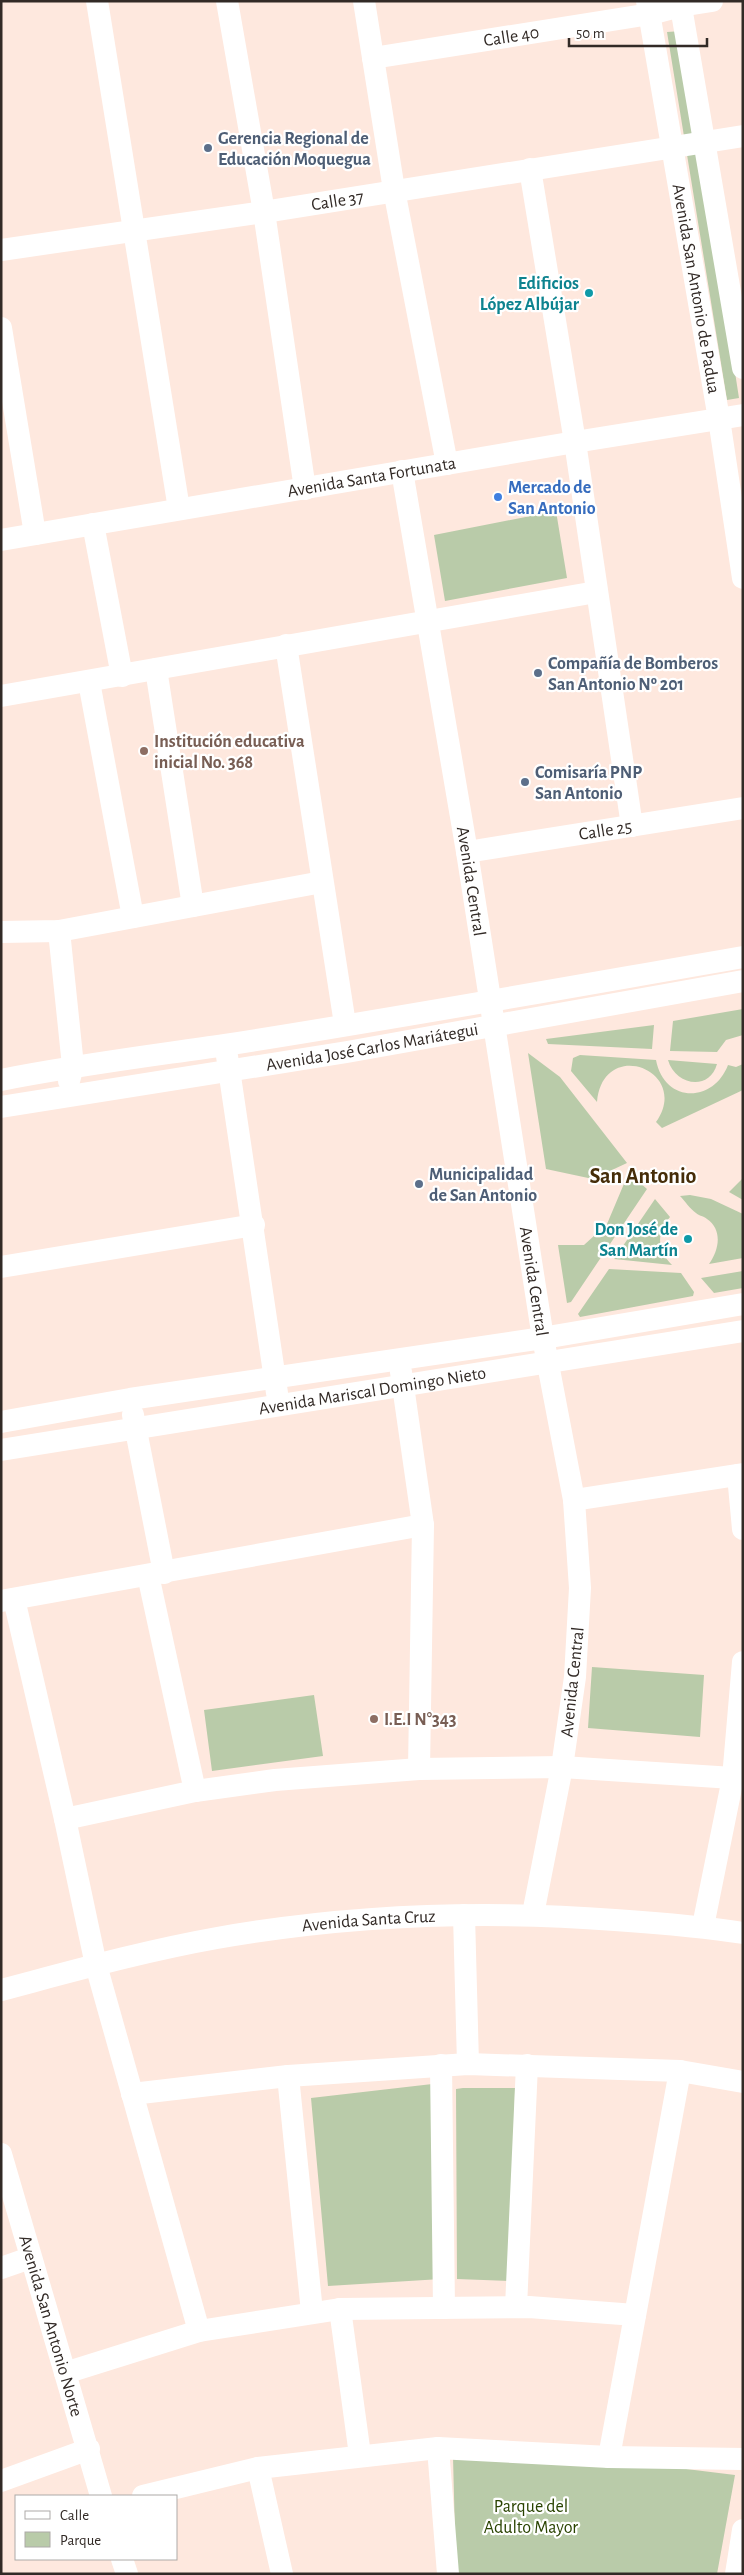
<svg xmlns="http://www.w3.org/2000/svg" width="744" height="2575" viewBox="0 0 744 2575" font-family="'Alegreya Sans',sans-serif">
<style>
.green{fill:#b9cba9}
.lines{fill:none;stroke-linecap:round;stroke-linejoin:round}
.minor{stroke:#fff;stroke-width:22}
.service-dot{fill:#5c6f8a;stroke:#fff;stroke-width:2}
.culture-dot{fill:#0f9aa8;stroke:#fff;stroke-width:2}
.shop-dot{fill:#3f7fe0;stroke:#fff;stroke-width:2}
.education-dot{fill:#8d6e63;stroke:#fff;stroke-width:2}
.labels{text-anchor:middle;stroke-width:4.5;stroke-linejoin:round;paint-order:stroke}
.street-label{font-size:18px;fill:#322a26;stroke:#fff}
.service-label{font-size:18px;font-weight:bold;fill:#4e5e75;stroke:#fff;text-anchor:start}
.culture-label{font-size:18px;font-weight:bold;fill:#0d838f;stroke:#fff;text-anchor:end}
.shop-label{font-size:18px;font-weight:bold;fill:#366cbe;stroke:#fff;text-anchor:start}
.education-label{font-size:18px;font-weight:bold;fill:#785e54;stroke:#fff;text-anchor:start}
.park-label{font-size:18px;fill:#294300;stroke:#fff}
.district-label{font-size:22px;font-weight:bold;fill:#452d09;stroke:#fff}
</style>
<rect width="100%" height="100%" fill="#fee8de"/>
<path class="green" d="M 682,31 L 739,398 L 727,400 L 667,32 Z
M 556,511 L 567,578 L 445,601 L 434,535 Z
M 743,1009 L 743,1035 L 726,1040 L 717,1052 L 670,1051 L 673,1021 Z
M 654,1025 L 652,1049 L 548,1044 L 546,1039 Z
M 528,1053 L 560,1077 L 627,1163 L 612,1170 L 607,1182 L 546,1169 Z
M 580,1055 L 656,1060 C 664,1103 713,1104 728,1065 L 736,1067 L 743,1064 L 743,1090 L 662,1128 L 656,1122 C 692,1071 603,1036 597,1102 L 571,1071 L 573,1058 Z
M 668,1060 L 717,1064 C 709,1092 675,1085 668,1060 Z
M 743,1178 L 743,1200 L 729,1192 Z
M 626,1179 L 639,1182 L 647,1189 L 571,1302 L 567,1303 L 558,1245 L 584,1245 L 607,1224 Z
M 690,1195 L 711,1199 L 743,1214 L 743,1258 L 709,1264 C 719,1250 723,1230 707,1219 C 704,1216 699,1216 696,1213 C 690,1209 685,1201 680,1196 Z
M 655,1199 L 670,1217 C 656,1234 657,1250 672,1265 L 614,1259 Z
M 609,1269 L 681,1273 L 694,1292 L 693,1296 L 580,1317 L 578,1314 Z
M 743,1271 L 743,1288 L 714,1293 L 701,1278 Z
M 592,1667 L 704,1675 L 700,1737 L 588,1728 Z
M 314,1695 L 323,1756 L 212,1771 L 204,1710 Z
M 441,2083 L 441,2279 L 328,2286 L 311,2098 Z
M 463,2088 L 515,2088 L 512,2281 L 457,2279 L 456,2089 Z
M 453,2457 L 605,2459 L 735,2475 L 717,2574 L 456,2574 Z"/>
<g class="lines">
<g class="minor">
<path d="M 97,1 L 179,509"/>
<path d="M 227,1 L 264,212 L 305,489"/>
<path d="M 364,1 L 394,190 L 447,464"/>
<path id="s1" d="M 647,1 L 719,419 L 743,578"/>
<path d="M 680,1 L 743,368"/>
<path id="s2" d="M 373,58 L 650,14 L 680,6 L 712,1"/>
<path d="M 530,169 L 575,442 L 632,826"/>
<path id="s3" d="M 1,250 L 264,212 L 743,136"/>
<path d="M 1,328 L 35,534"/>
<path id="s4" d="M 402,471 L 467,852 L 543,1338 L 574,1500 L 580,1588 L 575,1677 L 562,1767 L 533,1914"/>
<path d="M 93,524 L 122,676"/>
<path id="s5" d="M 1,540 L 575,442 L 743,415"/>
<path d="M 286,645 L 345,1024"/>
<path d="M 156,669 L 193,906"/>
<path d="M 89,682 L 133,917"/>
<path d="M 1,696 L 596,592"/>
<path id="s6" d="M 467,852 L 743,808"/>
<path d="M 59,931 L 73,1066 L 69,1081"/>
<path d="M 1,932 L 59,931 L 322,882"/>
<path d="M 227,1056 L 277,1393"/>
<path d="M 1,1080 C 76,1065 150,1056 225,1045 C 398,1018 570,987 743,957"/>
<path id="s7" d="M 1,1107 L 347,1052 L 743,981"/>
<path d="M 1,1267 L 254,1225"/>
<path d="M 401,1372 L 423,1525 L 419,1769"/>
<path d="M 133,1415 L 164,1573"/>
<path d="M 1,1422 L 130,1399 L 543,1338 L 743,1304"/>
<path id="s8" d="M 1,1450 L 743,1331"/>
<path d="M 738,1475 L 743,1529"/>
<path d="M 574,1500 L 743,1474"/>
<path d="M 148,1575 L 195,1791"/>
<path d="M 14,1599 L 65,1819 L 96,1965 L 199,2331"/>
<path d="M 1,1601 L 423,1525"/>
<path d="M 65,1819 L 195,1791 L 275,1780 L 419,1769 L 562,1767 L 733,1778"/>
<path d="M 464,1915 L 468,2064"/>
<path d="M 703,1926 L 733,1778 L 743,1662"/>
<path id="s9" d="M 1,1990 C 73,1971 144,1951 217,1938 C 348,1915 483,1910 615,1920 C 658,1923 700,1926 743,1933"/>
<path d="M 441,2065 L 444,2308"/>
<path d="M 288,2076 L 312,2312"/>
<path d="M 132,2094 L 288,2076 L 468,2064 L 680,2071 L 743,2082"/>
<path id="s10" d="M 1,2154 L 101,2496"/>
<path d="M 1,2268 L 30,2258"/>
<path d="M 516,2307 L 527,2065"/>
<path d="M 340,2309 L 360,2455"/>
<path d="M 65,2373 L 199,2331 L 340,2309 L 529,2307 L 635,2315"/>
<path d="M 438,2448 L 448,2574"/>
<path d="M 609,2457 L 680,2071"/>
<path d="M 258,2468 L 282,2574"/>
<path d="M 1,2481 L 89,2449"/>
<path d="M 143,2496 L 258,2468 L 438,2448 L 609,2457 L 743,2459"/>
<path d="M 122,2559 L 127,2574"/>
<path d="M 736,2574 L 743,2530"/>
</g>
</g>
<g class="service-dot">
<circle cx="208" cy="148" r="5"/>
<circle cx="538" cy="673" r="5"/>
<circle cx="525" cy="782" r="5"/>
<circle cx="419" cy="1184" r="5"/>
</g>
<g class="culture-dot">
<circle cx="589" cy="293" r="5"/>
<circle cx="688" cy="1239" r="5"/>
</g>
<circle class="shop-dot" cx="498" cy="497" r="5"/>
<g class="education-dot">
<circle cx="144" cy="751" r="5"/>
<circle cx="374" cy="1719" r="5"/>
</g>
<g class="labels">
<g class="street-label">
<text dy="6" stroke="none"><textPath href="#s2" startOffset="140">Calle 40</textPath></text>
<text dy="6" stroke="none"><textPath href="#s3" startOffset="340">Calle 37</textPath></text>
<text dy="6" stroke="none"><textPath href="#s1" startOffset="292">Avenida San Antonio de Padua</textPath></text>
<text dy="6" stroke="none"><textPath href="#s5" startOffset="376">Avenida Santa Fortunata</textPath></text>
<text dy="6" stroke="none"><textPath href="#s6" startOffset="140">Calle 25</textPath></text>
<text dy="6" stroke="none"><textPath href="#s4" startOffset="416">Avenida Central</textPath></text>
<text dy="6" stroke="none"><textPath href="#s7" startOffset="376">Avenida José Carlos Mariátegui</textPath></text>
<text dy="6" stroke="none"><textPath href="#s4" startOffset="821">Avenida Central</textPath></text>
<text dy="6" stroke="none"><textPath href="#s8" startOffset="376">Avenida Mariscal Domingo Nieto</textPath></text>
<text transform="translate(572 1682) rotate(-84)" y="6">Avenida Central</text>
<text dy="6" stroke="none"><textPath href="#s9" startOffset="375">Avenida Santa Cruz</textPath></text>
<text dy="6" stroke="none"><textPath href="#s10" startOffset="179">Avenida San Antonio Norte</textPath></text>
</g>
<g class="service-label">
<text x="218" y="144">Gerencia Regional de<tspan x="218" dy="21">Educación Moquegua</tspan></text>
<text x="548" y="669">Compañía de Bomberos<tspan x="548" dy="21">San Antonio Nº 201</tspan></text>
<text x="535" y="778">Comisaría PNP<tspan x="535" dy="21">San Antonio</tspan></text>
<text x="429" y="1180">Municipalidad<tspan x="429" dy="21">de San Antonio</tspan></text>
</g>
<g class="culture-label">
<text x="579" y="289">Edificios<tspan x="579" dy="21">López Albújar</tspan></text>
<text x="678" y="1235">Don José de<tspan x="678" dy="21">San Martín</tspan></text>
</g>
<g class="shop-label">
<text x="508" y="493">Mercado de<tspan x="508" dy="21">San Antonio</tspan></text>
</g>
<g class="education-label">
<text x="154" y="747">Institución educativa<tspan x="154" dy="21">inicial No. 368</tspan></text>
<text x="384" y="1725">I.E.I N°343</text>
</g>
<g class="park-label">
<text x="531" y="2512">Parque del<tspan x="531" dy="21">Adulto Mayor</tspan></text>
</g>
<g class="district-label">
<text x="643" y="1183">San Antonio</text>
</g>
</g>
<rect width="744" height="2575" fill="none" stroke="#322a26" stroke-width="5"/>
<rect x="15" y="2495" width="162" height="65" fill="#ffffff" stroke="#adaaa8"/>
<rect x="25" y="2511" width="25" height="8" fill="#ffffff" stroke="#adaaa8"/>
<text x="60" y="2520" font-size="15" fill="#322a26">Calle</text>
<rect x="25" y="2532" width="25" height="15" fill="#b9cba9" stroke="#adaaa8"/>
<text x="60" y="2545" font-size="15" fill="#322a26">Parque</text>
<path d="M569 38v8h138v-8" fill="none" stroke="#322a26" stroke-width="2.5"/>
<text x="576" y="38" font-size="15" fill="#322a26" stroke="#ffffff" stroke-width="4" paint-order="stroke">50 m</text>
</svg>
